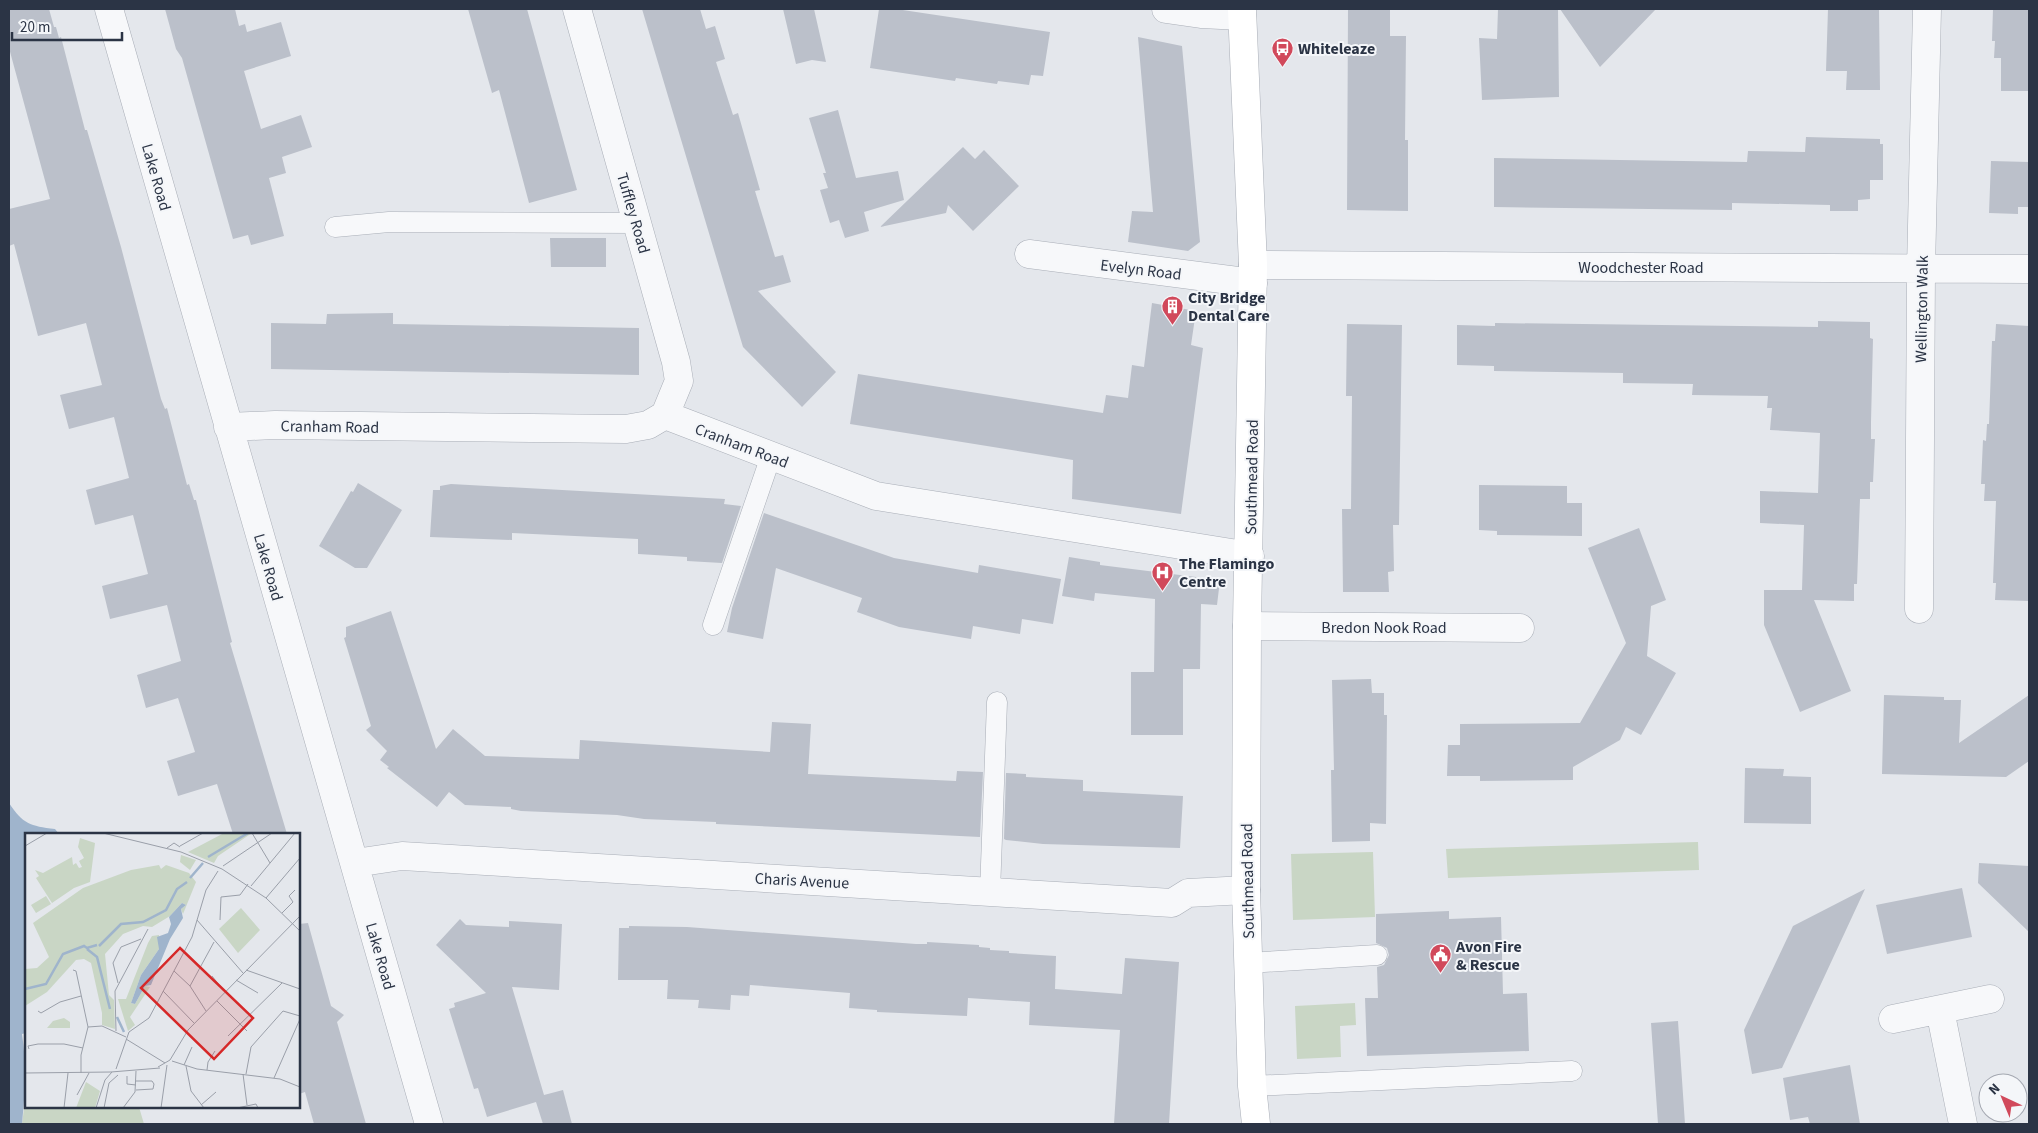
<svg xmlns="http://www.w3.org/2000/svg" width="2038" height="1133" viewBox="0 0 2038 1133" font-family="'Source Sans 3',sans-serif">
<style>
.green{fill:#c9d6c5}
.water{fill:#9fb4cc}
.building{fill:#bbc0ca}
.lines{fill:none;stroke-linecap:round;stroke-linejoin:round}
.lane-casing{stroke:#a9aeb7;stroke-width:21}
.street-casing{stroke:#a9aeb7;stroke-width:29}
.secondary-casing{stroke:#a9aeb7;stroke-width:29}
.lane{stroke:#f7f8fa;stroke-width:20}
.street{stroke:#f7f8fa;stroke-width:28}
.secondary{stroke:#fff;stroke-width:28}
.labels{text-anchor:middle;stroke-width:4;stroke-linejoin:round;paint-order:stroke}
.poi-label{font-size:16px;font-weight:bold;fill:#2b3445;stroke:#f4f6f9;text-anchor:start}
.street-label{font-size:16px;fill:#2b3445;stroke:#f4f6f9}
.inset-river{fill:none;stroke:#9fb4cc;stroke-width:2.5}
.inset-road{fill:none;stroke:#9a9fa9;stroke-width:1}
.view{fill:#d62828;fill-opacity:0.15;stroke:#d62828;stroke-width:2.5}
.inset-edge{fill:none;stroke:#2b3445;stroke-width:2.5}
</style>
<rect width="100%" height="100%" fill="#e4e7ec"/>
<path class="green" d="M 1698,842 L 1699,870 L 1448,878 L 1446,849 Z
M 1373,852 L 1375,917 L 1293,920 L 1291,854 Z
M 1355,1003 L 1356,1025 L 1340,1026 L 1341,1057 L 1297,1059 L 1295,1006 Z
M 26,1094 L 26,1107 L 139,1107 L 144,1124 L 22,1124 Z"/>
<path class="water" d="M 9,803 C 23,824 30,826 55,829 L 59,834 L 26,834 L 26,1033 L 22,1034 C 27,1068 25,1091 22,1124 L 9,1124 Z"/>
<path class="building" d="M 9,9 L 49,9 L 54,27 L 56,27 L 59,38 L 61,37 L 85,130 L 87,130 L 121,247 L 161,399 L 165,409 L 167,408 L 187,485 L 189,484 L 194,500 L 196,500 L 232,642 L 230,643 L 287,834 L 233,834 L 217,784 L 178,796 L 167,761 L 195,752 L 178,698 L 146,708 L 137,675 L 181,661 L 167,605 L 110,619 L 102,586 L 148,574 L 133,515 L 95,525 L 86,490 L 129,478 L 114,417 L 69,429 L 60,395 L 102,385 L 86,323 L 38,336 L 14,244 L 9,246 L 9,209 L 50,199 L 9,48 Z
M 165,9 L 235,9 L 239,26 L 245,24 L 247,32 L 281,22 L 291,56 L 244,71 L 261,129 L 301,115 L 312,147 L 282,157 L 286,173 L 269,178 L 284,236 L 251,245 L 248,235 L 233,239 L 182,58 L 176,49 Z
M 468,9 L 527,9 L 577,190 L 529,203 L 499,90 L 492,93 Z
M 642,9 L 700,9 L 706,29 L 715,26 L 725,59 L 716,62 L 733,115 L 738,113 L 760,190 L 755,191 L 775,257 L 783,255 L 791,282 L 758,291 L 836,372 L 802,407 L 743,347 Z
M 783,9 L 814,9 L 826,62 L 812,60 L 796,64 Z
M 879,9 L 896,9 L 1050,32 L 1043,76 L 1031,75 L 1029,85 L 998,81 L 997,84 L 956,78 L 955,81 L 870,68 Z
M 1348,9 L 1390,9 L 1390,36 L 1406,36 L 1405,140 L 1408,140 L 1408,211 L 1347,210 Z
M 1498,9 L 1558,9 L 1559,97 L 1482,100 L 1479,38 L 1497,39 Z
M 1560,9 L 1656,9 L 1600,67 Z
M 1828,9 L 1879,9 L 1880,90 L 1846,90 L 1847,71 L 1826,71 Z
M 1993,9 L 2029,9 L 2029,91 L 2001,91 L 2001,58 L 1994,58 L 1995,41 L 1992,41 Z
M 1138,37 L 1182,46 L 1200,242 L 1188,251 L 1128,242 L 1132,211 L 1153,212 Z
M 838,110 L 856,178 L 898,171 L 904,200 L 864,212 L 869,231 L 845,238 L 839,220 L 830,223 L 820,190 L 828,188 L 823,173 L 826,173 L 809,118 Z
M 1806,137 L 1880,139 L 1880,144 L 1883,144 L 1883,180 L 1870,180 L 1870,199 L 1858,200 L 1858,211 L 1830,211 L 1830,205 L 1785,204 L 1732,203 L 1732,210 L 1494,207 L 1494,158 L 1747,162 L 1748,151 L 1805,152 Z
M 963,147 L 975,159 L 984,150 L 1019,186 L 973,231 L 948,205 L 946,213 L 880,227 Z
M 1991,161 L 2029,162 L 2029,207 L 2018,207 L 2018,214 L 1989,213 Z
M 550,238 L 606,238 L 606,267 L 551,267 Z
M 1152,303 L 1196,311 L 1191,345 L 1203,348 L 1181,514 L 1072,499 L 1073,460 L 850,424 L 858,374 L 1103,413 L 1106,395 L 1128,398 L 1132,365 L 1144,367 Z
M 393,313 L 393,324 L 639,328 L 639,375 L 271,369 L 271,323 L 326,324 L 327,314 Z
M 1818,321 L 1870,322 L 1870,338 L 1873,339 L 1871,422 L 1871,439 L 1875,439 L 1873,482 L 1870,482 L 1870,499 L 1860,499 L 1857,584 L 1854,584 L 1854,601 L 1814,600 L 1851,691 L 1800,712 L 1764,625 L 1764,590 L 1802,590 L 1804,525 L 1760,523 L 1760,491 L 1818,493 L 1820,433 L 1770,430 L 1772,408 L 1767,408 L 1768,396 L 1692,395 L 1693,384 L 1623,383 L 1623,373 L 1494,371 L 1494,366 L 1457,365 L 1457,325 L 1495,326 L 1495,323 L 1818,327 Z
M 1347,324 L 1402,325 L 1399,525 L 1393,525 L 1394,571 L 1388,572 L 1389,592 L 1343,592 L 1342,509 L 1351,509 L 1352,396 L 1346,396 Z
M 1996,324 L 2029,326 L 2029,601 L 1995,600 L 1996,583 L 1993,583 L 1996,501 L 1984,501 L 1985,484 L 1981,484 L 1983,440 L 1986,441 L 1987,424 L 1989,424 L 1992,341 L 1995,341 Z
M 358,483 L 402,510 L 367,568 L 355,568 L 319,546 L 351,491 L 353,492 Z
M 451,484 L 725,499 L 724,504 L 741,506 L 722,563 L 687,561 L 687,557 L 638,554 L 638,539 L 512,533 L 512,540 L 430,537 L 433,490 L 440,490 L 440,486 Z
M 1479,485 L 1567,486 L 1567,503 L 1582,503 L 1582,536 L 1497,535 L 1497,531 L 1479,530 Z
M 764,513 L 894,558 L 978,573 L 979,565 L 1061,579 L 1053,624 L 1022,619 L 1020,634 L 973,626 L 971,639 L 899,627 L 857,612 L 862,598 L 776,568 L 763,639 L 727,632 L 732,608 Z
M 1639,528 L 1666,600 L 1651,606 L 1647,656 L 1676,673 L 1641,735 L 1626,727 L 1620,740 L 1573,767 L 1573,780 L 1480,781 L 1480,776 L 1447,776 L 1448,745 L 1460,745 L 1460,724 L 1580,723 L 1626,643 L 1588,548 Z
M 1069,557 L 1100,562 L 1100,565 L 1220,580 L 1217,605 L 1201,604 L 1200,669 L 1183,669 L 1183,735 L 1131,735 L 1131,672 L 1154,672 L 1155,599 L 1095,593 L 1094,601 L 1062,596 Z
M 391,611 L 436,749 L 453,729 L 485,756 L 579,759 L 580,740 L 770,752 L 772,722 L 811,724 L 808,774 L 956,781 L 957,771 L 983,772 L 980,837 L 716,824 L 716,822 L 644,819 L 617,815 L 521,811 L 511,809 L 511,807 L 465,805 L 449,792 L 437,807 L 387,768 L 389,767 L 380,760 L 387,751 L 366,730 L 371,726 L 344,638 L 346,637 L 346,627 Z
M 1371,679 L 1372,693 L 1384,693 L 1384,715 L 1387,715 L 1386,824 L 1370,823 L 1370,841 L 1332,842 L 1331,770 L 1334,770 L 1332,680 Z
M 1884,695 L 1944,697 L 1944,700 L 1961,700 L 1959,743 L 2029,695 L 2029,761 L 2006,777 L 1882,774 Z
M 1745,768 L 1784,769 L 1783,776 L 1811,777 L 1811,824 L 1744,823 Z
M 1006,773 L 1026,774 L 1026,777 L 1083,780 L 1083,791 L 1183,796 L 1180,848 L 1043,844 L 1006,840 L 1004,839 Z
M 1979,863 L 2029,866 L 2029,932 L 1978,883 Z
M 1962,888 L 1972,937 L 1887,954 L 1876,905 Z
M 1865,889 L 1782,1068 L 1752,1074 L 1744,1030 L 1793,926 Z
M 1449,911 L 1449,919 L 1501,917 L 1503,994 L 1527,993 L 1529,1051 L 1367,1056 L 1365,998 L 1378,998 L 1377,967 L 1384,965 L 1389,955 L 1387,948 L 1376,943 L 1376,914 Z
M 460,919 L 466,925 L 509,927 L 509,921 L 562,924 L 559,990 L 512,987 L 544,1095 L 563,1090 L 572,1124 L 543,1124 L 536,1102 L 487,1117 L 478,1088 L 474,1089 L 449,1009 L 455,1007 L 454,1003 L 486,993 L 436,945 Z
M 308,923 L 331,1006 L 344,1015 L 337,1022 L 366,1124 L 314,1124 L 305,1092 L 299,1094 L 299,924 Z
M 629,926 L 687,927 L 916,944 L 927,944 L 927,942 L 979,945 L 979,947 L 990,948 L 990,950 L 1009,951 L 1009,953 L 1056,956 L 1055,989 L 1122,994 L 1125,958 L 1179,962 L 1169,1124 L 1114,1124 L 1120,1030 L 1029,1025 L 1030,1002 L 968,998 L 967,1016 L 877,1012 L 877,1010 L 849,1008 L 850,993 L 750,985 L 749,996 L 731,995 L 730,1010 L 698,1008 L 699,1000 L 667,999 L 668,980 L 618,980 L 619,928 L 629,928 Z
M 1678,1021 L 1685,1124 L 1658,1124 L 1651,1023 Z
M 1850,1065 L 1860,1124 L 1810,1124 L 1808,1117 L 1790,1120 L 1783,1078 Z"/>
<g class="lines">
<defs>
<path id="lane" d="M 335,227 L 389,222 L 637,223
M 713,625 L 771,456
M 990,892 L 997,702
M 1248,963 L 1377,955
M 1252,1086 L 1572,1071"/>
<path id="street" d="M 109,9 L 429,1124
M 577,9 L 676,362 L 679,381 L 665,415
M 1166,9 L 1201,14 L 1242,16
M 1029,254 L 1253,283
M 1253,265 L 2029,269
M 665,415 L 876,496 L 1250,556
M 228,427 L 275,425 L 626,429 L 648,425 L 665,415
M 1919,609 L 1921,269 L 1927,9
M 1247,626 L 1520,628
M 355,863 L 402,856 L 1172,903 L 1188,893 L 1246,890
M 1940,1010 L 1963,1124
M 1893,1019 L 1990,999"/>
<path id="secondary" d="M 1242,9 L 1253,265 L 1247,626 L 1246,890 L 1252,1086 L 1256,1124"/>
</defs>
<use href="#lane" class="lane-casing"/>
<use href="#street" class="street-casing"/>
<use href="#secondary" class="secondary-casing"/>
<use href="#lane" class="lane"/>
<use href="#street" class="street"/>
<use href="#secondary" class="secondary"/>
</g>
<defs>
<symbol id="bus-pin" viewBox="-11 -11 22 30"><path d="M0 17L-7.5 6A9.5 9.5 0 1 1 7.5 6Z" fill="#d1495b" stroke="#f4f6f9"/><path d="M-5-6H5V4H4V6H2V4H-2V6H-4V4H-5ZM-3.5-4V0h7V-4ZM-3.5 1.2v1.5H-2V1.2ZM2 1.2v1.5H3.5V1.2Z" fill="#fff"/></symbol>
<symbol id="building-pin" viewBox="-11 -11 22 30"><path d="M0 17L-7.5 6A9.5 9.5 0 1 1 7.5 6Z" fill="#d1495b" stroke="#f4f6f9"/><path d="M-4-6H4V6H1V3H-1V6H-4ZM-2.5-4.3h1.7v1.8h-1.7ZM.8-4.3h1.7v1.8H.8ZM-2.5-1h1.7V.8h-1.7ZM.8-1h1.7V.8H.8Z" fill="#fff"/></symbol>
<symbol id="hospital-pin" viewBox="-11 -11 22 30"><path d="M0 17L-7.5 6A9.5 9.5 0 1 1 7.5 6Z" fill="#d1495b" stroke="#f4f6f9"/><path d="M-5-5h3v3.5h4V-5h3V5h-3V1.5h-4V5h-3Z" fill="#fff"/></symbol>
<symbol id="civic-pin" viewBox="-11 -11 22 30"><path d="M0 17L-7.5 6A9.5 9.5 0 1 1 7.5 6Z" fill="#d1495b" stroke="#f4f6f9"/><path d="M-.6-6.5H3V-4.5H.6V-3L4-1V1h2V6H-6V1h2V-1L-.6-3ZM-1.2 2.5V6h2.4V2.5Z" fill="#fff"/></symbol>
</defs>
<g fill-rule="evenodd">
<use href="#bus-pin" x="1270" y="36" width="25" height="34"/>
<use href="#building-pin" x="1160" y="294" width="25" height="34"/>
<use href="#hospital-pin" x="1150" y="560" width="25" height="34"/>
<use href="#civic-pin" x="1428" y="942" width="25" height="34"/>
</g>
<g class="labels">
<g class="poi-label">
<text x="1298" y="54">Whiteleaze</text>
<text x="1188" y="303">City Bridge<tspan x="1188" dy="18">Dental Care</tspan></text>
<text x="1179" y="569">The Flamingo<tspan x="1179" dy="18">Centre</tspan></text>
<text x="1456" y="952">Avon Fire<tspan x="1456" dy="18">&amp; Rescue</tspan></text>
</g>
<g class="street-label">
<text transform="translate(157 177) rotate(74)" y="6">Lake Road</text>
<text transform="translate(634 213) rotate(74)" y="6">Tuffley Road</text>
<text x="1641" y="273">Woodchester Road</text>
<text transform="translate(1141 269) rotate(7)" y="6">Evelyn Road</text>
<text transform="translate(1921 309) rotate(-89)" y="6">Wellington Walk</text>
<text transform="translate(330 426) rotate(1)" y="6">Cranham Road</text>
<text transform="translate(742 445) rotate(21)" y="6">Cranham Road</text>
<text transform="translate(1251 477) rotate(-89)" y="6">Southmead Road</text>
<text transform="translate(269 567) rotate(74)" y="6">Lake Road</text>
<text x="1384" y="633">Bredon Nook Road</text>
<text transform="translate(802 880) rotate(3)" y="6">Charis Avenue</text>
<text transform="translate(1247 881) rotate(-91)" y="6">Southmead Road</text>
<text transform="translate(381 956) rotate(74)" y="6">Lake Road</text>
</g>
</g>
<g transform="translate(25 833)">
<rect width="275" height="275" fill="#e4e7ec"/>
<path d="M 199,0 L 227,0 L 193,23 L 189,30 L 163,19 ZM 55,5 L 70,10 L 65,49 L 49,55 L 27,70 L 11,45 L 14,43 L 10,37 L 18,40 L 47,24 L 48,32 L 51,30 L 54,35 L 57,34 L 54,28 L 59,25 L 53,14 ZM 156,22 L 171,27 L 165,37 L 155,29 ZM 134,32 L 136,36 L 141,32 L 164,40 L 171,49 L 158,81 L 156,76 L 161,72 L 157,70 L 145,83 L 127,94 L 118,93 L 98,101 L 80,121 L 84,162 L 89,167 L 90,196 L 77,192 L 77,180 L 66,130 L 59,126 L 51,127 L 22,159 L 0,173 L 0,136 L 12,135 L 24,124 L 8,90 L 58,55 L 106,37 ZM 21,63 L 26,71 L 11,80 L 6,72 ZM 216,75 L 235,97 L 213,120 L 194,96 ZM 134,102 L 134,116 L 116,142 L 106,170 L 110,171 L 120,153 L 125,154 L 105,184 L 110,192 L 103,198 L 93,166 L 101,166 L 123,110 L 127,103 ZM 39,185 L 45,189 L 45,195 L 22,195 L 28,188 ZM 61,249 L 75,258 L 70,275 L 51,275 Z" fill="#c9d6c5"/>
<path d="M 157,70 L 161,72 L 156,76 L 158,85 L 145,106 L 126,152 L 120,153 L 110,171 L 106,170 L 116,142 L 134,116 L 132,104 L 143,100 L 146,91 L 144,84 Z" fill="#9fb4cc"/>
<path class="inset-river" d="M 183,24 L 223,0M 165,45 L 178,30M 74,113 L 96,91 L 118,89 L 141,77 L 152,56 L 162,49M 62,116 L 72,124 L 85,176M 0,156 L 21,151 L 38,121 L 59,113 L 62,115 L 72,112M 92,184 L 99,199"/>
<path class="inset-road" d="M 78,0 L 156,19 L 197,36 L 241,65 L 275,98M 227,0 L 245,30M 0,13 L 22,0M 155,13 L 178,0M 142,15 L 149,10 L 155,14M 198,33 L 247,0M 226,53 L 270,0M 241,65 L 275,25M 257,80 L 268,69 L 264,63 L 270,57M 172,87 L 218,140M 195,87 L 196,64 L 215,62 L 223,51M 48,137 L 51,138 L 63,194 L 56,222 L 56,240M 221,137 L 275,156M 149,138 L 165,153 L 181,178M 187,143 L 199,158M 211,147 L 233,160M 93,150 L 88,130 L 96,114 L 116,106M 165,153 L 189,109M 138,158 L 169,190M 192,168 L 222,198M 13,178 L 16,180 L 35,169 L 56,163M 63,194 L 77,193 L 101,204M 91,198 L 90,158 L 123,96M 203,203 L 257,150M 101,206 L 140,230M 4,216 L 3,213 L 13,211 L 39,211 L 58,215M 147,228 L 172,236 L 255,246 L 275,254M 159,232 L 167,214M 161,233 L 166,258 L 179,275M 133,234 L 145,227 L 163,197 L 275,83M 91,236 L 104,199 L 124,185 L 167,104 L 181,57 L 193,38M 182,237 L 183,229 L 190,218M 86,239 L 135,235M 0,240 L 86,239M 218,241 L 222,272M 221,241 L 226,214 L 258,178 L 275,183M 102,243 L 102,251 L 111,252M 249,245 L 275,186M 111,257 L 128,256 L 129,251 L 127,248 L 111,248M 52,262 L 64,240M 176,272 L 191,259M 39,275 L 43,240M 71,275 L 80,247 L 87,239M 79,275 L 84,250 L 93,242M 98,275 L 110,259 L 111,238M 136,275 L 142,232M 212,275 L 231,271 L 233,275"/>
<path class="view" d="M 155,115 L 228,185 L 189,226 L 116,155 Z"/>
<rect width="275" height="275" class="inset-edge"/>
</g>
<rect width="2038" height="1133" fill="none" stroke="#2b3445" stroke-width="20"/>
<g transform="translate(2003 1098) rotate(316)"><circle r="24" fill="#f4f6f9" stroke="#a4a8b1"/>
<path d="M0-4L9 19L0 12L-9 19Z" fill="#d1495b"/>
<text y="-8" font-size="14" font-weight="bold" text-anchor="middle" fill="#2b3445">N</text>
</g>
<path d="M12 32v8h110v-8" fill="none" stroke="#2b3445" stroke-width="2.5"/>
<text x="20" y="32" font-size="15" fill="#2b3445" stroke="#f4f6f9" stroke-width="4" paint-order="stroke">20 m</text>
</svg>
